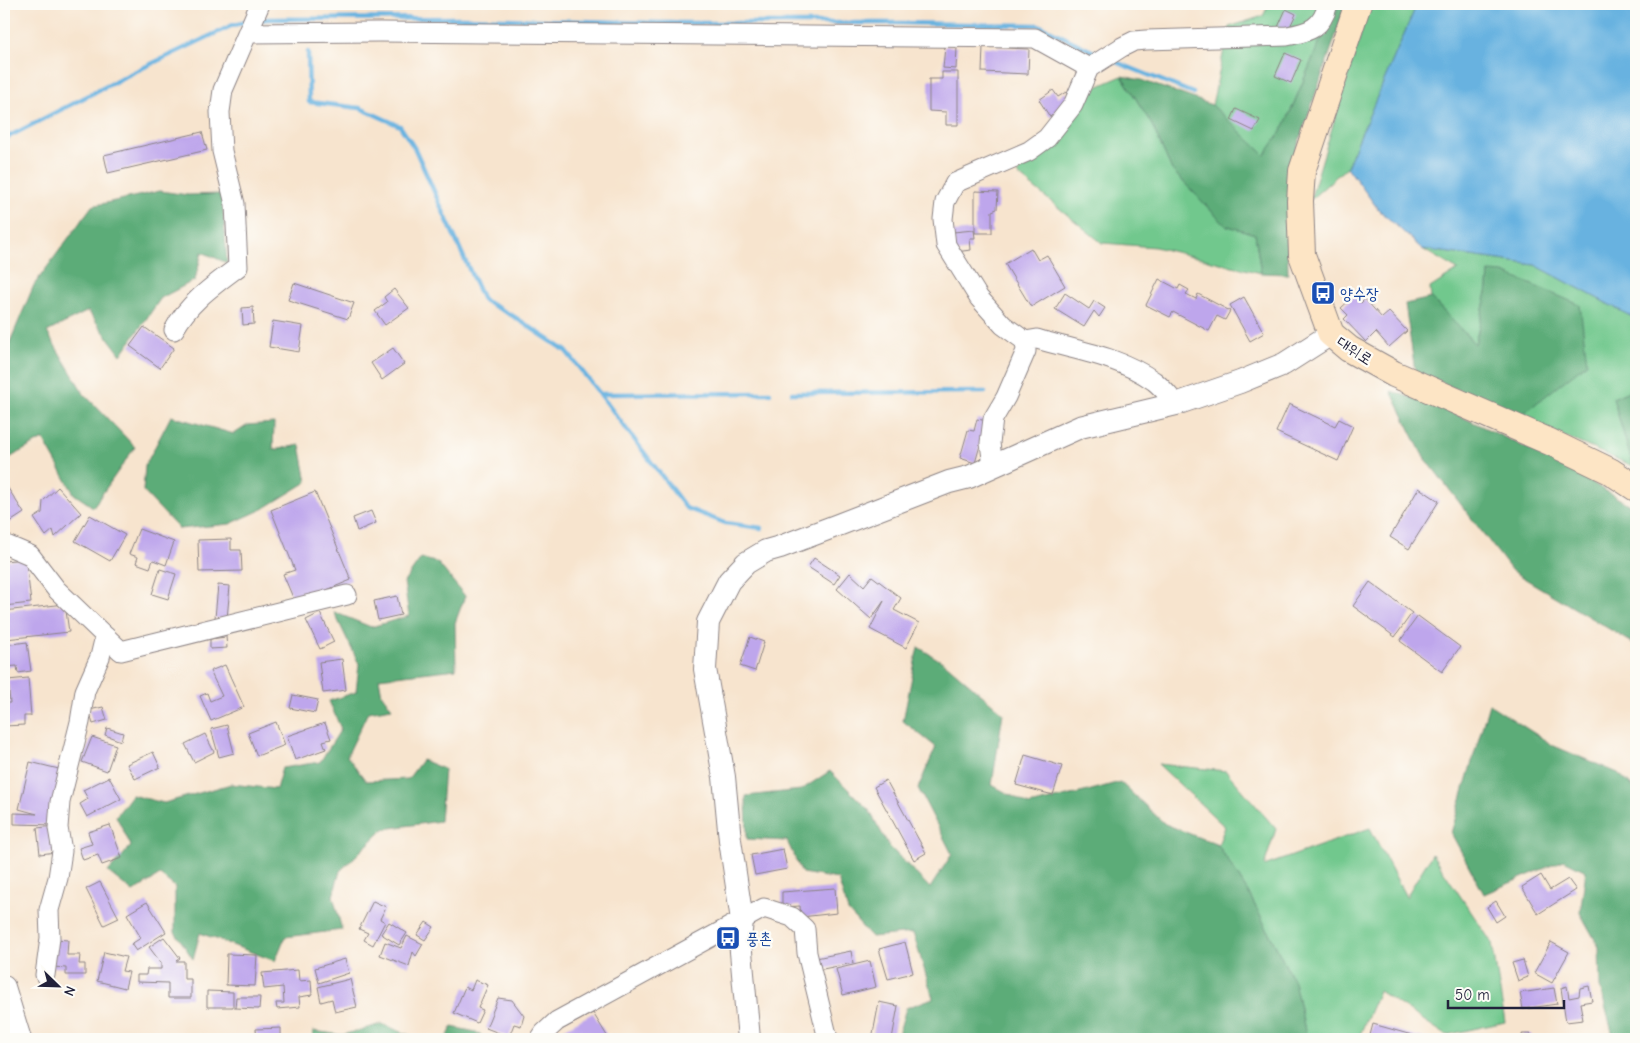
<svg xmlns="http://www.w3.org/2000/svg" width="1640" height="1043" viewBox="0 0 1640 1043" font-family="'Comic Neue','Poor Story',sans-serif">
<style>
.green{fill:#71c88d;stroke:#4a7564}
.forest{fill:#5cac78;stroke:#3f675a}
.water{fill:#68b2e0;stroke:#456a8e}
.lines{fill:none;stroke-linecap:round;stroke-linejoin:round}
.stream{stroke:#68b2e0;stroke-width:4.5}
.building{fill:#bea6ec}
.minor-casing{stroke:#8c8384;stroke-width:21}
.tertiary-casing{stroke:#8c8384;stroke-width:24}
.secondary-casing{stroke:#8c8384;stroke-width:28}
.minor{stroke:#fff;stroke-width:19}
.tertiary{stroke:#fff;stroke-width:22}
.secondary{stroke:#fde5c5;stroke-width:26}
.labels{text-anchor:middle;stroke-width:4.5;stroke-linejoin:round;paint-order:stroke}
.transit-label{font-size:16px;fill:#164399;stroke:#fdfcf7;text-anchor:start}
.street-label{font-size:16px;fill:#22223b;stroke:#fdfcf7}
</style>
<rect width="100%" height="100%" fill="#fdfcf7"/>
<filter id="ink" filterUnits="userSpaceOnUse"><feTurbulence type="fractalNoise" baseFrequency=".02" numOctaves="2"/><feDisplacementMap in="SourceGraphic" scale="10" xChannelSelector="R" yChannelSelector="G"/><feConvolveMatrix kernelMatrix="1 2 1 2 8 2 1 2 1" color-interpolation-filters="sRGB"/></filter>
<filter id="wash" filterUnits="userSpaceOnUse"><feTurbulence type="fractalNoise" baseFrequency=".0096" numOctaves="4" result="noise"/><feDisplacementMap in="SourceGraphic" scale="20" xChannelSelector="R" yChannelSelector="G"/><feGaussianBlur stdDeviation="1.12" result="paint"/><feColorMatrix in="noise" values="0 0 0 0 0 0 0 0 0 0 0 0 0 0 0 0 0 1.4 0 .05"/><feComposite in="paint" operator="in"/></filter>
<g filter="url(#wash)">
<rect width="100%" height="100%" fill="#f7e4ce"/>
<path class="green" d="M 1269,4 L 1340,4 L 1320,41 L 1284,127 L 1265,156 L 1212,105 L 1229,27 L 1263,16 Z
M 1370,4 L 1417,4 L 1347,167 L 1310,200 Z
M 1122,76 L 1152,125 L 1172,170 L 1225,225 L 1255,234 L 1261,273 L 1155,247 L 1102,243 L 1017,174 L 1092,89 Z
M 1422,249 L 1535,265 L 1636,319 L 1636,388 L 1613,398 L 1633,466 L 1519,417 L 1489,272 L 1488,288 L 1475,344 L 1431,298 L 1430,288 L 1458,270 Z
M 1158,764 L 1226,771 L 1276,829 L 1264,866 L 1370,828 L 1406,897 L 1432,854 L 1492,943 L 1505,1022 L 1446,1035 L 1379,991 L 1358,1039 L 1307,1039 L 1294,982 L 1248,892 L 1218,845 L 1225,827 Z"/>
<path class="forest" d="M 1340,4 L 1344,4 L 1342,18 L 1294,156 L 1287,218 L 1288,274 L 1261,273 L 1255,234 L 1225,225 L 1172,170 L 1152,125 L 1122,76 L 1141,80 L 1212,105 L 1265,155 L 1284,127 L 1320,41 Z
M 160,191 L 188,195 L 222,194 L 227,263 L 202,252 L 195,280 L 161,298 L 121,355 L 88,311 L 47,332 L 84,394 L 135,447 L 93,507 L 74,494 L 43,439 L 4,461 L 4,356 L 34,285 L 92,206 Z
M 1489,272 L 1504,273 L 1580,305 L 1587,363 L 1519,417 L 1415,371 L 1405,304 L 1431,298 L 1475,344 L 1488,288 Z
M 1636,388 L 1636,469 L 1633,466 L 1613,398 Z
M 1391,391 L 1444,408 L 1566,467 L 1636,509 L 1636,645 L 1512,571 L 1422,454 Z
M 171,416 L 234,434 L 248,425 L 274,423 L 273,450 L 300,445 L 307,482 L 263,509 L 230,524 L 179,529 L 143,491 L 145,466 Z
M 421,558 L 438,563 L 465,596 L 455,623 L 456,669 L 379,678 L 382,695 L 392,708 L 368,712 L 347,756 L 366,781 L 408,779 L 422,760 L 444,769 L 440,821 L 384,829 L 340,871 L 333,896 L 342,930 L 285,937 L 275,961 L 200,933 L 193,959 L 175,932 L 175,887 L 160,875 L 133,892 L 108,872 L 131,846 L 116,816 L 132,795 L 164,803 L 231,784 L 276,789 L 282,768 L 320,762 L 341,729 L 329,701 L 356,692 L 359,664 L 334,612 L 371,627 L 409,616 L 404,582 Z
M 918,647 L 946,664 L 1003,713 L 992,785 L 1029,805 L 1084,792 L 1120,782 L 1165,824 L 1218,845 L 1248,892 L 1294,982 L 1307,1039 L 897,1039 L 906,1008 L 933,998 L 913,933 L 871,937 L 848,911 L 838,879 L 802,873 L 787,841 L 747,839 L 746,796 L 801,790 L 830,771 L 869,810 L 889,846 L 930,888 L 952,854 L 918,788 L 936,747 L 903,721 Z
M 1489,704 L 1554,746 L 1618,773 L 1636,790 L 1636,1039 L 1614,1039 L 1600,987 L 1599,947 L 1580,913 L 1586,871 L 1564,860 L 1484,894 L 1451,833 Z
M 382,1024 L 419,1039 L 313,1039 L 313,1031 L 342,1035 Z
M 452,1027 L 476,1032 L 487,1039 L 444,1039 L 447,1038 Z"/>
<path class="water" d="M 1417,4 L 1636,4 L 1636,319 L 1535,265 L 1422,249 L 1378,209 L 1347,167 Z"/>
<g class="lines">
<path class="stream" d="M 259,20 L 268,19 L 462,18 L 660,23 L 902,23 L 1039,25 L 1100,55
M 308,52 L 309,102 L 360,108 L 400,126 L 415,149 L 483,300 L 513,316 L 566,351 L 600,394 L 686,508 L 725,523 L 762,528
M 1111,60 L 1193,93
M 4,139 L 132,73 L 233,25 L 247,22
M 792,393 L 985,392
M 600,394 L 770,393"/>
</g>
<g id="blocks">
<path class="building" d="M 1286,9 L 1296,14 L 1288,31 L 1278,27 Z
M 945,46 L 957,47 L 956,69 L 943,68 Z
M 983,47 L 1029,49 L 1028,74 L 982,72 Z
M 1285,53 L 1301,60 L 1291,83 L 1275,76 Z
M 942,72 L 958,72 L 958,125 L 946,125 L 946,112 L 929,111 L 929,79 L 942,79 Z
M 1053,90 L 1058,97 L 1066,92 L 1072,101 L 1050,117 L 1039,100 Z
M 1236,109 L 1260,120 L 1254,131 L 1231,120 Z
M 202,132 L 207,150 L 108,173 L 104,155 Z
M 975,191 L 998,192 L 997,209 L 992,211 L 992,233 L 975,233 Z
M 974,230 L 975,238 L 970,238 L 971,250 L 955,252 L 953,232 Z
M 1031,248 L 1038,260 L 1047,255 L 1065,286 L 1031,307 L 1005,264 Z
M 1159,279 L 1178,289 L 1180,285 L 1189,290 L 1186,294 L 1196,299 L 1198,294 L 1230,311 L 1225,320 L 1217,316 L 1209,331 L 1173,312 L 1170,317 L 1146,305 Z
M 294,283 L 354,303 L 348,319 L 288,300 Z
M 394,289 L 409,308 L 385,325 L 375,311 L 387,302 L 384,297 Z
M 1065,293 L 1089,309 L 1094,301 L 1105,308 L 1099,317 L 1094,311 L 1084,327 L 1055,309 Z
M 1354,296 L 1361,303 L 1365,299 L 1382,318 L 1389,312 L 1407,331 L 1389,347 L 1376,332 L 1366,342 L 1344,319 L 1348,315 L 1341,308 Z
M 1244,297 L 1264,333 L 1250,341 L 1230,305 Z
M 253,307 L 254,324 L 243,325 L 242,308 Z
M 273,321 L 303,326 L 299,352 L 269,347 Z
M 144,327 L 174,348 L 160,368 L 130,346 Z
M 393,348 L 404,364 L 382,380 L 371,363 Z
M 1289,404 L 1335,426 L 1339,419 L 1353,426 L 1338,461 L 1276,432 Z
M 977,419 L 987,421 L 975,463 L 960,458 L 968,430 L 974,431 Z
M 4,482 L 24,513 L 4,526 Z
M 58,487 L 81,513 L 55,537 L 53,530 L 46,536 L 34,518 L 42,513 L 43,501 Z
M 1419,488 L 1439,501 L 1409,549 L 1390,537 Z
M 315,492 L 351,580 L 305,599 L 294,600 L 283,574 L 295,570 L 271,510 Z
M 371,511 L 376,523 L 357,531 L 353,518 Z
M 90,515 L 125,535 L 110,561 L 75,541 Z
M 139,529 L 174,542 L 166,565 L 153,560 L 150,568 L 136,563 L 138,557 L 129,554 Z
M 231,539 L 231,550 L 241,550 L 242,571 L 199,572 L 198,540 Z
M 814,558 L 840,575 L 834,584 L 808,567 Z
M 26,559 L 31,603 L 4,606 L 4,561 Z
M 160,569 L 176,574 L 168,599 L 152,594 Z
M 850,573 L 864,586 L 872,576 L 901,598 L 894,610 L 919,623 L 906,648 L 870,629 L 884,601 L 871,619 L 837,589 Z
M 1370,582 L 1412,613 L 1395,637 L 1353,606 Z
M 218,585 L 230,586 L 227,619 L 215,618 Z
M 397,596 L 401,615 L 378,620 L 374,601 Z
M 65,604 L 69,632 L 6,639 L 4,611 Z
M 320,613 L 334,642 L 320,649 L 306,620 Z
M 1418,616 L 1460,647 L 1442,672 L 1400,641 Z
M 226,637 L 227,648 L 210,649 L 210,639 Z
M 750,637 L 764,642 L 755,671 L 740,666 Z
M 27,642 L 31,671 L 18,673 L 17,666 L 4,667 L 4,645 Z
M 342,659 L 346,690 L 323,693 L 319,662 Z
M 225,665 L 244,707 L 211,721 L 200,696 L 207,693 L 210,701 L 222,696 L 210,671 Z
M 28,678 L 31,716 L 24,716 L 24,725 L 4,726 L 4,703 L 10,703 L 8,680 Z
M 293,695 L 318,700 L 315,713 L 290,708 Z
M 103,707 L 107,720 L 93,724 L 89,710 Z
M 276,722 L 285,745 L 257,756 L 248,733 Z
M 325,723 L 331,739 L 323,741 L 326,749 L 295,760 L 287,736 Z
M 227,725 L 234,753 L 219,757 L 211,729 Z
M 107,728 L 123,733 L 121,741 L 105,735 Z
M 205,734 L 214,752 L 194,762 L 185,744 Z
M 92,737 L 116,745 L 107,771 L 82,762 Z
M 153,752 L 160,767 L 135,779 L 127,764 Z
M 1025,755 L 1062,766 L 1053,795 L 1016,785 Z
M 30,762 L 63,770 L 55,825 L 14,824 L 14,813 L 37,814 L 19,809 Z
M 109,777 L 121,799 L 87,817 L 80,804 L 88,799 L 83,790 Z
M 886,780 L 926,853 L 914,860 L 874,787 Z
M 110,825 L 122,858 L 102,865 L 98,855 L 83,860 L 79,848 L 92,844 L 88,832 Z
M 54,826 L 56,852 L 40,854 L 37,828 Z
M 783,849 L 787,869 L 755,875 L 751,855 Z
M 1541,875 L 1550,890 L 1568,879 L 1576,890 L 1538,914 L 1522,887 Z
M 100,882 L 119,918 L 104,925 L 86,889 Z
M 835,888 L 837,913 L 801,917 L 800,906 L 782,907 L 782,892 Z
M 373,901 L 386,907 L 380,919 L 385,922 L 373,945 L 364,940 L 368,933 L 359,929 Z
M 1496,901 L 1505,916 L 1496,922 L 1487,907 Z
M 147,902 L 166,932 L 136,951 L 131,944 L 141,938 L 127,914 Z
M 389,922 L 407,933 L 399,945 L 381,934 Z
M 426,922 L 434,927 L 425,940 L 417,935 Z
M 407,936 L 423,944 L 416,956 L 413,952 L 409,966 L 380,955 L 385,942 L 401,948 Z
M 164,937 L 180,958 L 176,961 L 184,961 L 184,979 L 191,979 L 191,998 L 168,998 L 168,983 L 137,982 L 137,975 L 146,975 L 147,969 L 161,969 L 161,963 L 149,947 Z
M 54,939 L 68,940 L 67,955 L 80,955 L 79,964 L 85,964 L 85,975 L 66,975 L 66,968 L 53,967 Z
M 905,942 L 913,973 L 888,979 L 879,949 Z
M 1551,942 L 1569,952 L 1552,983 L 1534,973 Z
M 851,951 L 853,963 L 818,970 L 816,958 Z
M 104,952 L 126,957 L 122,971 L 129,972 L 125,988 L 97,981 Z
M 227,954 L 257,955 L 255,986 L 226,985 Z
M 345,959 L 349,973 L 319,983 L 315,968 Z
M 1523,960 L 1528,977 L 1518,981 L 1512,963 Z
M 870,961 L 876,987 L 843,995 L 836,969 Z
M 298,970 L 299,981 L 311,980 L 312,995 L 299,997 L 300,1007 L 277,1009 L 276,1003 L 284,1003 L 283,987 L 264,989 L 262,973 Z
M 350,979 L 357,1007 L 335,1012 L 332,999 L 321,1002 L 318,987 Z
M 475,980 L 488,985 L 478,1008 L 483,1010 L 477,1023 L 454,1013 L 465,987 L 471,990 Z
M 1567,986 L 1569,998 L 1579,996 L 1580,988 L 1589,986 L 1592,1001 L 1580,1003 L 1583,1020 L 1566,1022 L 1561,988 Z
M 1554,988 L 1557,1004 L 1523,1009 L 1520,993 Z
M 207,991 L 233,992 L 233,1007 L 207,1007 Z
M 236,997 L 260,997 L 259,1009 L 235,1008 Z
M 498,998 L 512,1000 L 524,1016 L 521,1026 L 514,1024 L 509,1037 L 486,1028 Z
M 879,1002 L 898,1006 L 892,1039 L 872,1039 Z
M 593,1013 L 609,1039 L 556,1039 L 554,1034 Z
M 1373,1024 L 1426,1039 L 1369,1039 Z
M 281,1028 L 281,1039 L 257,1039 L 256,1029 Z
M 1522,1034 L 1531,1034 L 1532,1039 L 1523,1039 Z"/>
</g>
</g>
<g filter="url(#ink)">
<use href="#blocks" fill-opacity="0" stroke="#8c8384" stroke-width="1"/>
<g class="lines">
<defs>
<path id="minor" d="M 247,33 L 380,32 L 1035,38 L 1089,68
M 174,330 C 188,303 214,285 238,267 L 235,204 L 222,151 L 220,112 L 223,90 L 260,4
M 1025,341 L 1037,339 C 1077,351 1119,356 1154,381 C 1162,387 1169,396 1176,404
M 993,466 L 990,443 L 993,419 L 1006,397 L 1026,351 L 1025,341 L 1003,325 L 979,298 L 946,245 L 943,219 L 945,202 L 955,183 L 1029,151 L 1047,138 L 1073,105 L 1089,68 L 1122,47 L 1134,41 L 1146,40 L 1287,36 C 1310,32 1322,28 1328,4
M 4,544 L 30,555 L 56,589 L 105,636 L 100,657 L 85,691 L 80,722 L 60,802 L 58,828 L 62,851 L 58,878 L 49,910 L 50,938 L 45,975
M 105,636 L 121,651 L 347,595
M 540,1039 L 544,1033 L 557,1021 L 764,908 L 792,917 L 805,929 L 807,953 L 828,1039"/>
<path id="tertiary" d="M 4,987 L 20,1039
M 749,1039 L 740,941 L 742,920 L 730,840 L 724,777 L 705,669 L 708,622 L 729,581 L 746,563 L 766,551 L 780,547 L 838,525 L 949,482 L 969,477 L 1080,427 L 1176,404 L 1240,382 L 1284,364 L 1331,334"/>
<path id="secondary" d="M 1358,4 L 1302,171 L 1300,201 L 1302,255 L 1331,334 L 1349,349 L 1394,374 L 1550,442 L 1610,471 L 1636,488"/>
</defs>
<use href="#minor" class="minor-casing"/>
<use href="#tertiary" class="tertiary-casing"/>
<use href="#secondary" class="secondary-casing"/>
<use href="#minor" class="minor"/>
<use href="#tertiary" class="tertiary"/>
<use href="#secondary" class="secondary"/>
</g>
</g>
<defs>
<symbol id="bus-square" viewBox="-11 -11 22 22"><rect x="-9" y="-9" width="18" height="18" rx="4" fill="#1a4fb4" stroke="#fdfcf7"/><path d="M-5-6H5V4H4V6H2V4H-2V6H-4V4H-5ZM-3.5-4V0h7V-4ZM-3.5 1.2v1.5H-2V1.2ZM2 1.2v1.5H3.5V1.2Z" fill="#fff"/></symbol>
</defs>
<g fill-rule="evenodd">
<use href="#bus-square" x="1309" y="279" width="28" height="28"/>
<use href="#bus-square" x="714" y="924" width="28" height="28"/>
</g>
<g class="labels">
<g class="transit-label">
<text x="1340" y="299">양수장</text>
<text x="746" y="944">풍촌</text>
</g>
<g class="street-label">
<text transform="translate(1355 350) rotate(33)" y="6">대위로</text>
</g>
</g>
<rect width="1640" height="1043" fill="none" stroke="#fdfcf7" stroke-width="20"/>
<g transform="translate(58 986) rotate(113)" stroke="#fdfcf7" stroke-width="4" paint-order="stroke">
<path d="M0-4L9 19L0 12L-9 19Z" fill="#22223b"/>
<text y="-8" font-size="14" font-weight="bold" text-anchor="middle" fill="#22223b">N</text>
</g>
<path d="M1448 1000v8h116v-8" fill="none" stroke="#22223b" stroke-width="2.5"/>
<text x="1455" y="1000" font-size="15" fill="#22223b" stroke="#fdfcf7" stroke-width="4" paint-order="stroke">50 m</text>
</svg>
